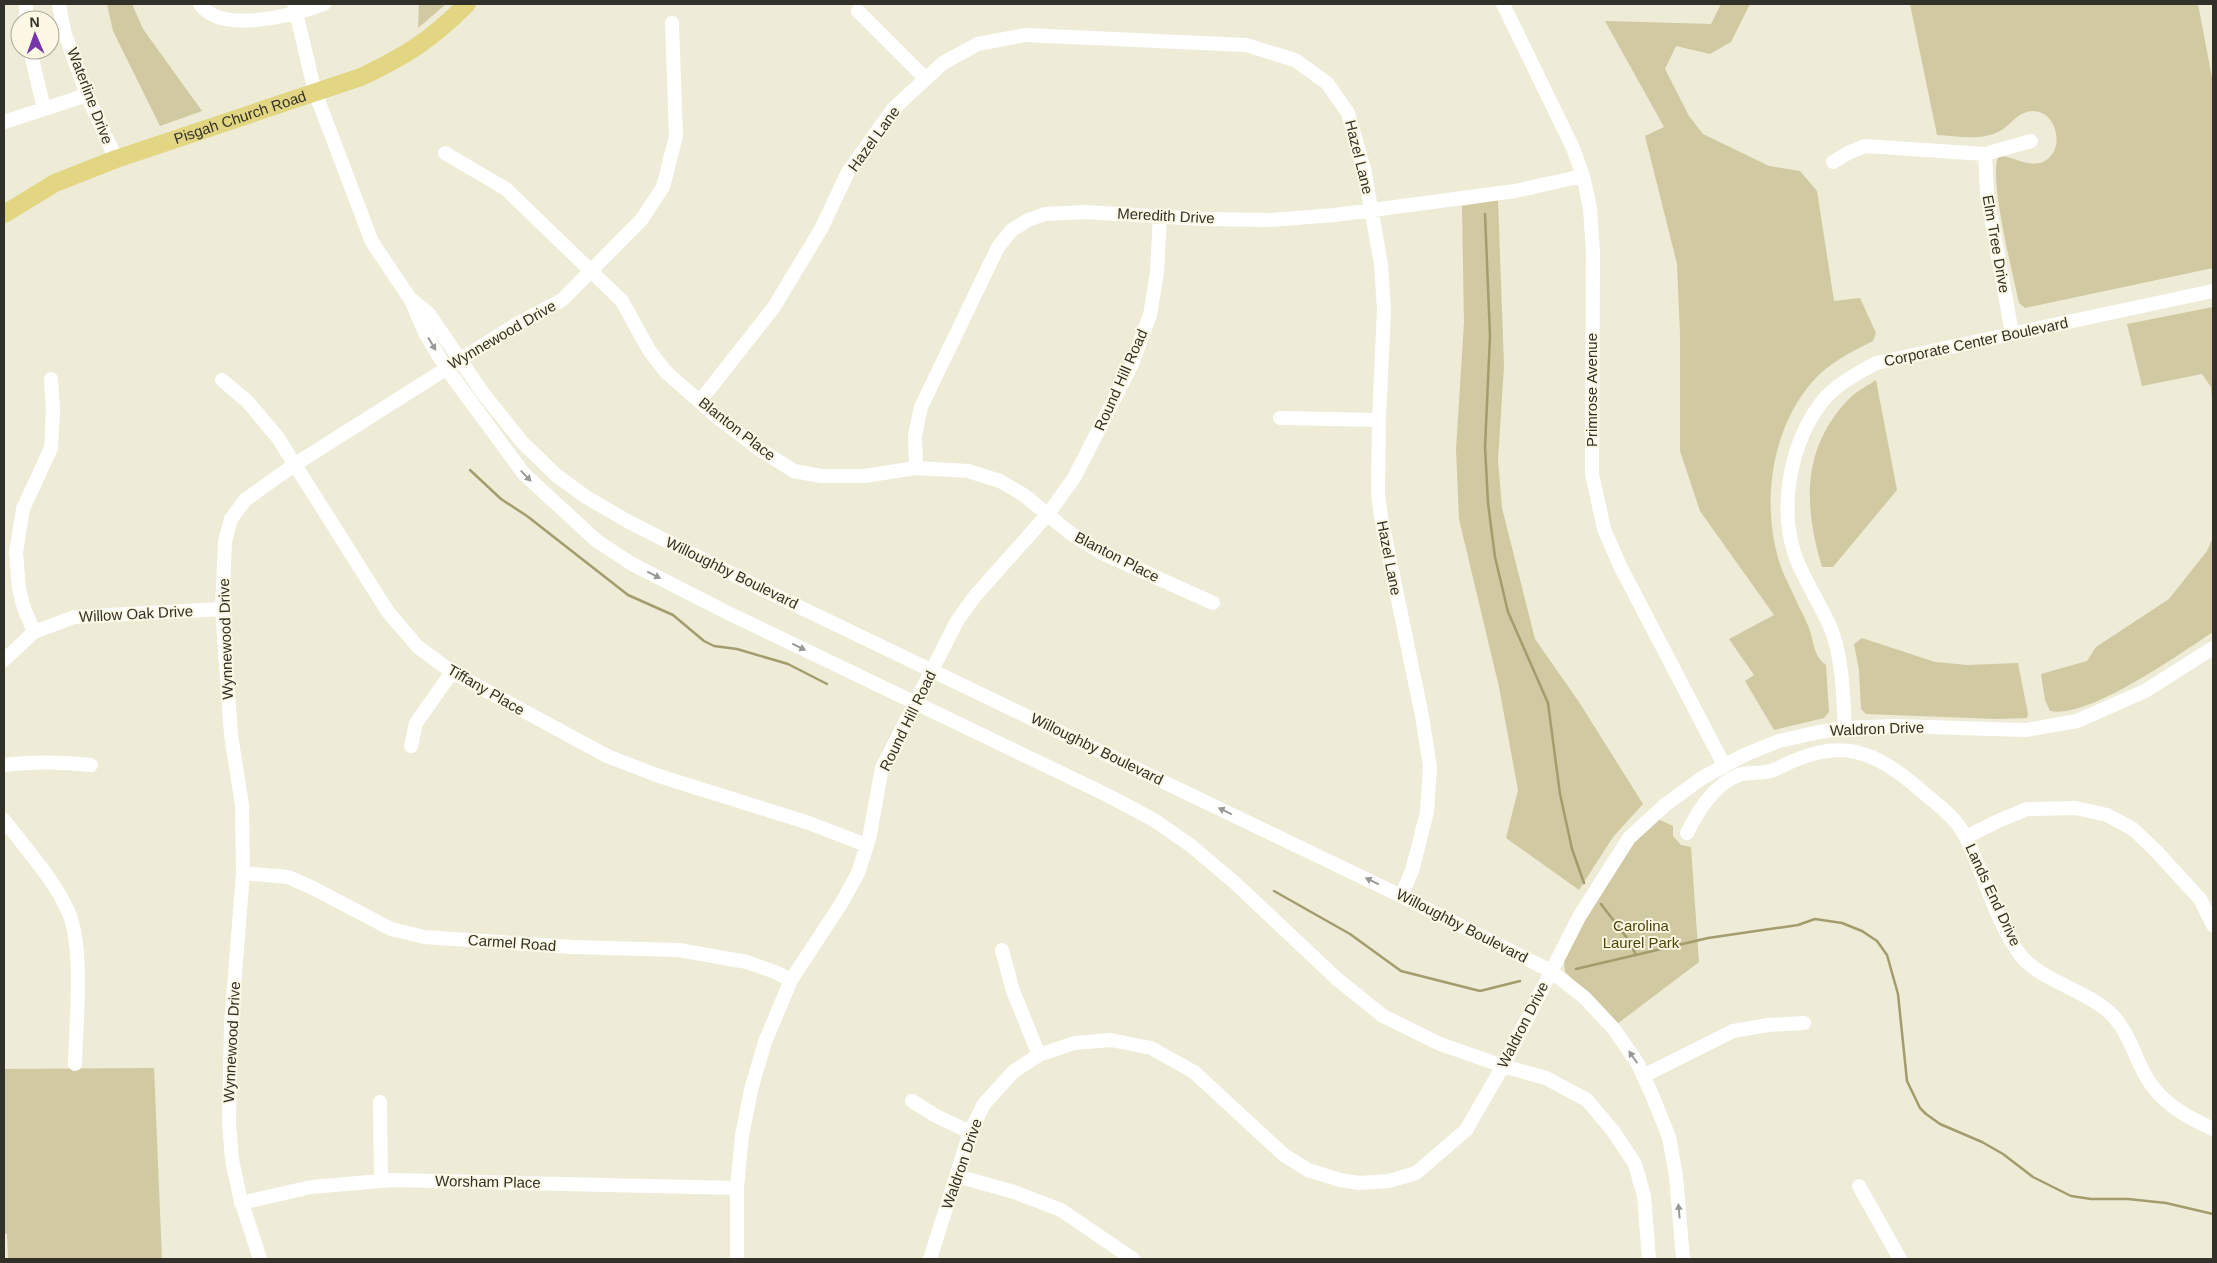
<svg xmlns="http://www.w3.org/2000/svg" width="2217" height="1263" viewBox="0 0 2217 1263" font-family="Arial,sans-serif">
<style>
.green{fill:#d0c9a2}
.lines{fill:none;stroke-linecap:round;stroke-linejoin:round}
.stream{stroke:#a39c6d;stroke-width:2.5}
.minor{stroke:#fff;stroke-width:14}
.major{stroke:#e3d683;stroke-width:18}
.oneway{fill:#989894}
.labels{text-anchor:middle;stroke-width:4;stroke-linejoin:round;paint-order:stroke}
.street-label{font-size:15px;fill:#323129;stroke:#fcf8e3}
.park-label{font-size:15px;fill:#4e4508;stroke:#fcf8e3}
</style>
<rect width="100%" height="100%" fill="#eeebd6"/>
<path class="green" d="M 107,4 L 132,4 L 143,29 L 202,111 L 160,126 L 113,31 Z
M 419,4 L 446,4 L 418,28 Z
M 1721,4 L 1750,4 L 1731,42 L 1710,54 L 1676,46 L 1665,69 L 1689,116 L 1703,134 L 1769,166 L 1800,171 L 1817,191 L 1834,301 L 1860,298 L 1876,333 L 1873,341 C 1851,352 1830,362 1813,381 C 1773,426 1762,497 1777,554 C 1781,572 1792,590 1799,607 C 1803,614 1806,621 1809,628 C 1814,641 1813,656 1826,665 L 1829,712 L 1824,718 L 1774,730 L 1745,681 L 1754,675 L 1729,639 L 1774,615 L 1700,511 L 1680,451 L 1680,333 L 1677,264 L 1645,136 L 1664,127 L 1605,21 L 1711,24 Z
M 1910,4 L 2198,4 L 2213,83 L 2213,268 L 2025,308 L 2019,303 C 2014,278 1987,173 1999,156 C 2014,156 2027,168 2043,162 C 2066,152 2058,111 2033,111 C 2016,112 2011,126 1998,132 C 1979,141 1956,136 1937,135 Z
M 1498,200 L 1504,366 L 1498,460 L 1502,508 L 1535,639 L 1579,702 L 1643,804 L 1613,837 L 1579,890 L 1506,838 L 1518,790 L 1499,687 L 1459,519 L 1456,449 L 1464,322 L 1462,206 Z
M 2213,307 L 2213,414 L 2211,387 L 2202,374 L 2142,386 L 2127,324 Z
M 1876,380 L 1897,490 L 1833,567 L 1822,567 C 1804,507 1801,449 1848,400 C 1855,392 1867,386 1876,380 Z
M 2213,537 L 2213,632 C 2179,654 2089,719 2050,711 L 2045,700 L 2041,674 L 2087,661 L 2096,647 L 2169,599 L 2207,551 Z
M 1862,638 L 1935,662 L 1968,665 L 2018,663 L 2028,714 L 2027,718 L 1997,719 L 1866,714 L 1861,709 L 1859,670 L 1854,644 Z
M 1658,819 L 1673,826 L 1673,836 L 1681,845 L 1691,847 L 1699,962 L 1617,1024 L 1565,972 L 1564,961 L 1590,911 L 1633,842 Z
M 154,1068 L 162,1259 L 8,1259 L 7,1234 L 4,1233 L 4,1069 Z"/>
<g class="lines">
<path class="stream" d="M 1485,214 L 1490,336 L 1485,447 L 1488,503 L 1495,557 L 1508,612 L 1548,703 L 1560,794 L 1572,849 L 1584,883
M 470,470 L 501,499 L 527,516 L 628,595 L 673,615 L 704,641 L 714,646 L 737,649 L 788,664 L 827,684
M 1274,891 L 1350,934 L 1401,971 L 1480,991 L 1520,981
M 1601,904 L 1627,938 L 1636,955
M 1576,969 L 1708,938 L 1798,925 L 1815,919 L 1842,923 L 1862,931 L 1877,941 L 1887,955 L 1898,994 L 1907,1081 L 1920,1108 L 1926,1114 L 1940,1124 L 1982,1142 L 2003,1154 L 2033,1177 L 2071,1196 L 2091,1199 L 2128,1199 L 2166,1203 L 2213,1214"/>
<path class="minor" d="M 26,4 L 26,20
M 59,4 L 64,31 L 87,95 L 116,159
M 200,4 C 220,35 295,15 324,4
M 294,4 L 315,92 L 372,242 L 411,300 L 425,333 L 446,368 L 524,474 L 597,541 L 632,564 L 726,612 L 1107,795 L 1154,820 L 1190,845 L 1234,882 L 1337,979 L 1383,1016 L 1440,1044 L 1503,1066 L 1546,1078 L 1587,1100 L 1613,1131 L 1635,1164 L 1644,1196 L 1649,1259
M 1503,4 L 1573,148 L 1583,176 L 1590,208 L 1593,252 L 1592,474 L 1604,529 L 1620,566 L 1724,765
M 858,11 L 925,78
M 30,50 L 44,109
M 4,122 L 87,95
M 445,153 L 506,189 L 622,301 L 649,350 L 666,372 L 717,417 L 759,449 L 794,471 L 821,476 L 864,476 L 916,468 L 968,471 L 1000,481 L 1024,495 L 1070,533 L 1102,553 L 1213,603
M 1985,154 L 1987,195 L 2012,333
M 1833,162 L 1848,153 L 1865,146 L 1985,154 L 2031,141
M 412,300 L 429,314 L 482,392 L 522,442 L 556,475 L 586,497 L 629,522 L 762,589 L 1401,896 L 1551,971 L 1585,998 L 1614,1029 L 1638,1064 L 1652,1095 L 1669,1137 L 1676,1176 L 1683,1259
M 222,380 L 248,402 L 278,438 L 388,612 L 418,647 L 452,672 L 607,756 L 659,776 L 809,823 L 866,845
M 700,401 L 774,307 L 821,229 L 848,172 L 893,109 L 943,63 L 978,44 L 1025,35 L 1246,45 L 1295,60 L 1327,83 L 1348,113 L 1364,169 L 1381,264 L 1384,309 L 1379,420 L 1378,493 L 1381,517 L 1422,716 L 1430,767 L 1427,812 L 1412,871 L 1401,896
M 1280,418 L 1379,420
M 916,468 L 915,436 L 921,407 L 998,247 L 1012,230 L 1028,220 L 1045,214 L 1085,212 L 1202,219 L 1269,220 L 1335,215 L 1515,191 L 1583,176
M 34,632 L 24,608 L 19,589 L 16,552 L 23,509 L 51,448 L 53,410 L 51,379
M 4,660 L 34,632 L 74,617 L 222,609
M 1845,728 C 1843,696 1843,665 1833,634 C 1823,606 1803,581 1794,552 C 1779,504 1791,443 1821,403 C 1835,385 1856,374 1876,363 L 2213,291
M 411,746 L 416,723 L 452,672
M 4,765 C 33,761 62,762 91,765
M 4,820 C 26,849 53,878 68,911 C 84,945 76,1025 75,1064
M 1687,833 C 1698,811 1714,784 1739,775 C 1751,771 1764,775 1776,769 C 1840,736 1873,748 1925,794 C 1940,806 1958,820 1966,838 C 1984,874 1997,926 2022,957 C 2041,980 2085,990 2109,1012 C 2129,1030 2134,1057 2148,1080 C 2164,1105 2187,1117 2213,1129
M 1966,837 L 1998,821 L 2027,809 L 2076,808 L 2107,815 L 2133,829 L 2156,851 L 2200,899 L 2213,925
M 243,873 L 288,877 L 313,888 L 391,929 L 424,937 L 572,947 L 679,950 L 747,962 L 775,972 L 791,980
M 1002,950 L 1013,991 L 1039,1055
M 1643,1076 L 1733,1031 L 1768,1025 L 1804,1023
M 912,1101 L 936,1116 L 970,1132
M 380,1102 L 381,1181
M 957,1176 L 1014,1192 L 1061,1210 L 1133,1259
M 1859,1186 L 1900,1259
M 241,1203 L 311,1187 L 393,1180 L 737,1188
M 260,1259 L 240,1197 L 232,1160 L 229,1123 L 231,1025 L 243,873 L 242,805 L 231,735 L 222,609 L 225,542 L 231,519 L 245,500 L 294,465 L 515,325 L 562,300 L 642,219 L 663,187 L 676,136 L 672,23
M 737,1259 L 737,1188 L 742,1135 L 752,1086 L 765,1042 L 791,980 L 841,904 L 858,873 L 869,839 L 882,768 L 957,621 L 975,596 L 1048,514 L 1074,478 L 1132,364 L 1150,315 L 1157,272 L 1160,216
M 930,1259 L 970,1132 L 984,1104 L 1014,1071 L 1039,1055 L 1074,1043 L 1111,1040 L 1151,1048 L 1194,1072 L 1284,1155 L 1308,1170 L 1340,1180 L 1359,1183 L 1389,1181 L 1416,1173 L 1466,1130 L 1503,1066 L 1579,917 L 1629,838 L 1665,805 L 1702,778 L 1744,755 L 1779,741 L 1819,732 L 1845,728 L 1894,726 L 2026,730 L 2077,721 L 2145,691 L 2213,648"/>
<path class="major" id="s1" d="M 4,214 L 55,183 L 116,159 L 361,77 C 407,55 431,40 467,4"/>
</g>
<defs><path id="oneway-solid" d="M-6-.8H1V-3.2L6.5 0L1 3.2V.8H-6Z" transform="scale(1.25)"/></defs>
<g class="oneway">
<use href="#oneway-solid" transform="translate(432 344) rotate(59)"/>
<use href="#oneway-solid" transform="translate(526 476) rotate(46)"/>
<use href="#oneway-solid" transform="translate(654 575) rotate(27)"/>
<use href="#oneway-solid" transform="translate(799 647) rotate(26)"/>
<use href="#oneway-solid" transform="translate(1225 811) rotate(-154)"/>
<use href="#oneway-solid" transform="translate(1372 881) rotate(-154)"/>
<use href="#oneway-solid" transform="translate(1633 1057) rotate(-125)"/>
<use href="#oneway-solid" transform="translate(1679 1211) rotate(-95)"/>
</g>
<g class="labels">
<g class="street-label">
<text transform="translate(90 96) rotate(69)" y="5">Waterline Drive</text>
<text dy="5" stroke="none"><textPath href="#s1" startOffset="256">Pisgah Church Road</textPath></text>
<text transform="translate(874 139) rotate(-54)" y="5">Hazel Lane</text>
<text transform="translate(1359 157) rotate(76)" y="5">Hazel Lane</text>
<text transform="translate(1166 216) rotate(3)" y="5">Meredith Drive</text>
<text transform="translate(1996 244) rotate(80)" y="5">Elm Tree Drive</text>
<text transform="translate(502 335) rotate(-30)" y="5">Wynnewood Drive</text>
<text transform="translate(1976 342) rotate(-12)" y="5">Corporate Center Boulevard</text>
<text transform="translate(1121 380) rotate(-66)" y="5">Round Hill Road</text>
<text transform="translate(1592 390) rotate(-90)" y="5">Primrose Avenue</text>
<text transform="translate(737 429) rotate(38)" y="5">Blanton Place</text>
<text transform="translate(1117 557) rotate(27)" y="5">Blanton Place</text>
<text transform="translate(1389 558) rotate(79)" y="5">Hazel Lane</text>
<text transform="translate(732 573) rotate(26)" y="5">Willoughby Boulevard</text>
<text transform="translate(136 614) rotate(-3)" y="5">Willow Oak Drive</text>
<text transform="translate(226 639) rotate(-92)" y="5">Wynnewood Drive</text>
<text transform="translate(486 690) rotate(30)" y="5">Tiffany Place</text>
<text transform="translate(908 721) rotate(-64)" y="5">Round Hill Road</text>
<text transform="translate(1877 729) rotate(-2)" y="5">Waldron Drive</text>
<text transform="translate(1097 749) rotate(26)" y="5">Willoughby Boulevard</text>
<text transform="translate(1993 895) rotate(65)" y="5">Lands End Drive</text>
<text transform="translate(1462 926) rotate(27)" y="5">Willoughby Boulevard</text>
<text transform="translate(512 943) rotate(4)" y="5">Carmel Road</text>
<text transform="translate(1523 1025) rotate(-63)" y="5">Waldron Drive</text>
<text transform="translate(232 1042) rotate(-87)" y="5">Wynnewood Drive</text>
<text transform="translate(962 1164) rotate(-71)" y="5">Waldron Drive</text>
<text transform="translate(488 1182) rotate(1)" y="5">Worsham Place</text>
</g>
<g class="park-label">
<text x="1641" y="931">Carolina<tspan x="1641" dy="17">Laurel Park</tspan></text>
</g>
</g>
<rect width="2217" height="1263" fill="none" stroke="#323129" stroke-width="10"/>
<g transform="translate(35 35) rotate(358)"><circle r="24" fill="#fcf8e3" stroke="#aba899"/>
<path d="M0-4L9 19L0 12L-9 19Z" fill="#7635aa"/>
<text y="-8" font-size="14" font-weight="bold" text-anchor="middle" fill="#323129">N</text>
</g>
</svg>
